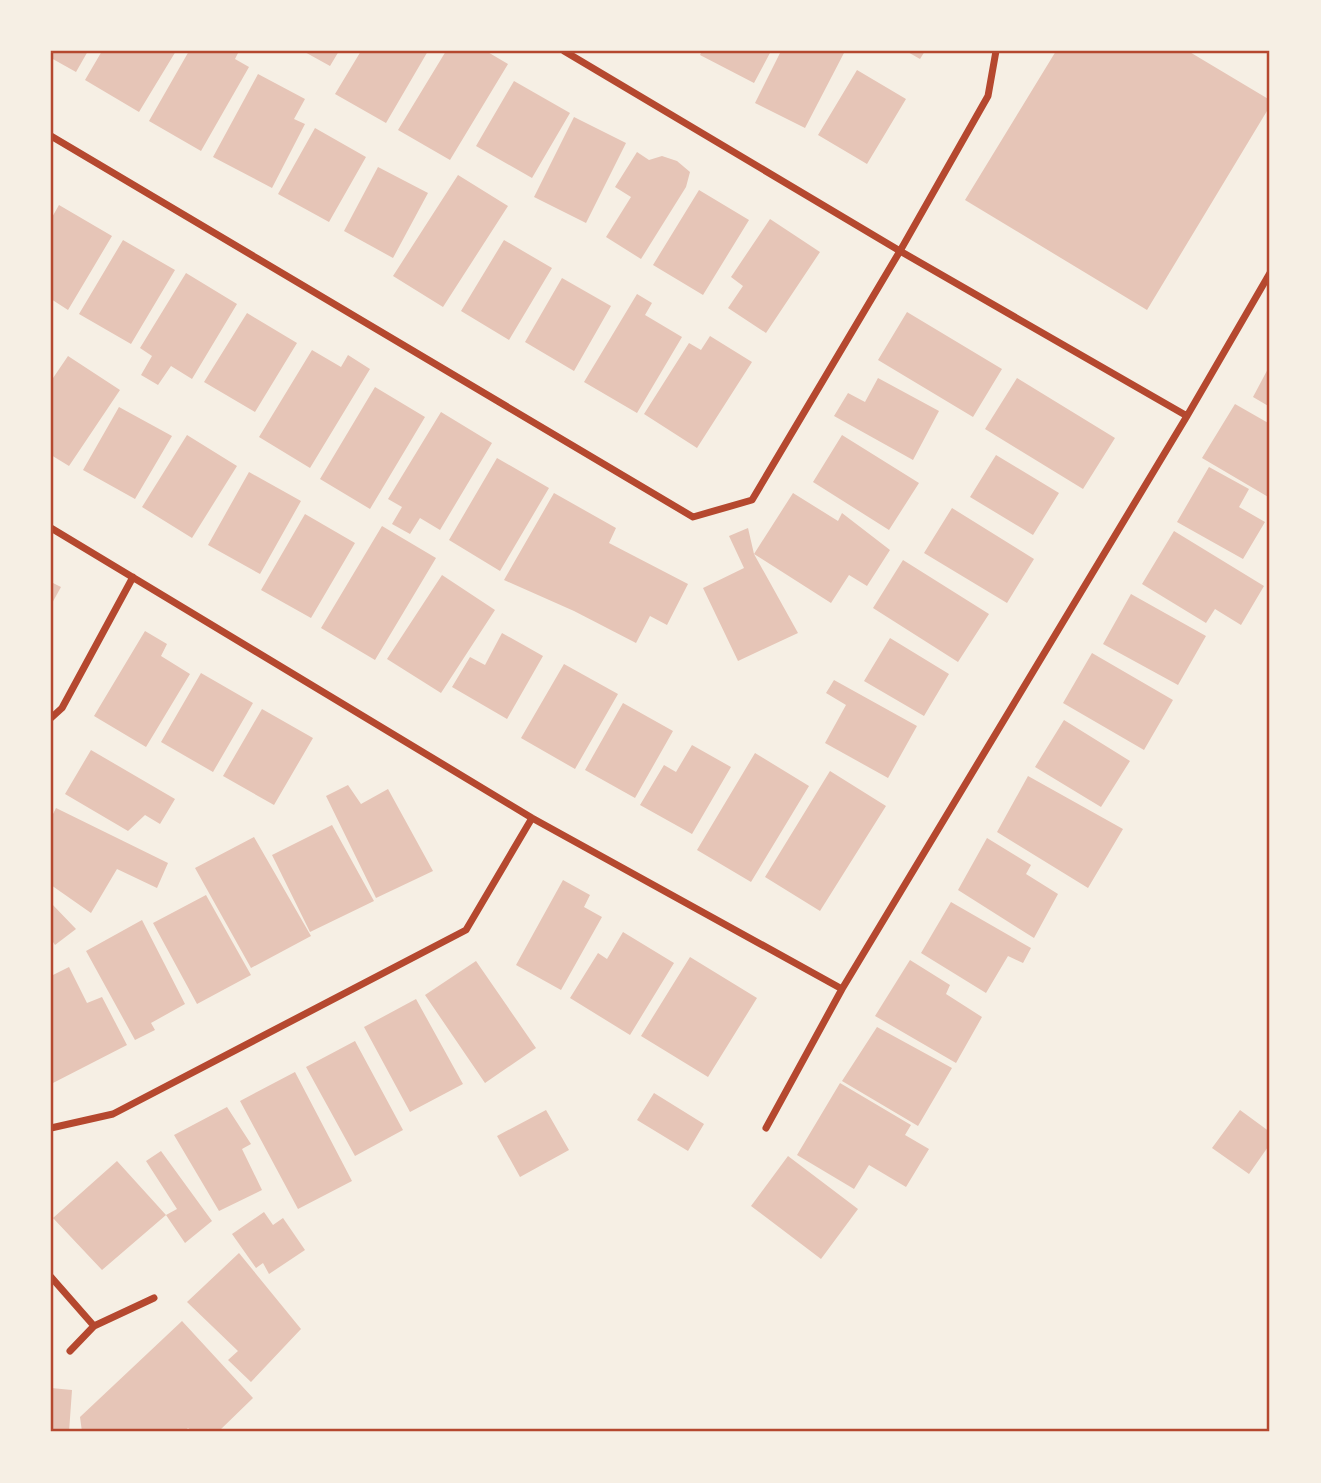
<svg xmlns="http://www.w3.org/2000/svg" width="1321" height="1483" viewBox="0 0 1321 1483" font-family="Signika,sans-serif">
<style>
.building{fill:#e6c5b7}
.lines{fill:none;stroke-linecap:round;stroke-linejoin:round}
.minor{stroke:#b5482f;stroke-width:7}
.neatline{fill:none;stroke:#b5482f;stroke-width:2.5}
</style>
<rect width="100%" height="100%" fill="#f6efe4"/>
<path class="building" d="M 51,51 L 88,51 L 76,72 L 51,58 Z
M 102,51 L 176,51 L 139,112 L 85,80 Z
M 189,51 L 239,51 L 235,59 L 249,67 L 201,151 L 149,121 Z
M 303,51 L 339,51 L 330,66 Z
M 361,51 L 428,51 L 386,123 L 335,94 Z
M 446,51 L 486,51 L 508,64 L 450,160 L 398,130 Z
M 702,51 L 771,51 L 754,83 L 700,55 Z
M 781,51 L 845,51 L 805,128 L 755,103 Z
M 906,51 L 925,51 L 920,59 Z
M 1056,51 L 1188,51 L 1270,100 L 1270,106 L 1147,310 L 965,200 Z
M 857,70 L 906,99 L 867,164 L 818,135 Z
M 258,74 L 305,99 L 294,119 L 305,124 L 272,188 L 213,157 Z
M 514,81 L 570,113 L 532,178 L 476,146 Z
M 574,117 L 626,143 L 586,223 L 534,197 Z
M 315,128 L 366,157 L 329,222 L 278,194 Z
M 637,152 L 649,160 L 662,156 L 677,161 L 690,172 L 686,187 L 641,259 L 606,237 L 631,197 L 615,187 Z
M 378,167 L 428,193 L 393,258 L 344,231 Z
M 458,175 L 508,206 L 443,307 L 393,276 Z
M 699,190 L 749,220 L 703,295 L 653,265 Z
M 59,205 L 112,236 L 68,310 L 51,299 L 51,219 Z
M 770,219 L 820,252 L 766,333 L 728,308 L 743,286 L 731,277 Z
M 123,240 L 175,270 L 131,344 L 79,314 Z
M 504,240 L 552,268 L 509,340 L 461,311 Z
M 186,273 L 237,304 L 192,379 L 171,366 L 158,385 L 141,375 L 152,356 L 140,348 Z
M 562,278 L 611,306 L 574,371 L 525,342 Z
M 637,294 L 652,303 L 645,315 L 682,337 L 637,413 L 584,382 Z
M 907,312 L 1002,369 L 973,417 L 878,360 Z
M 247,313 L 297,343 L 255,412 L 204,382 Z
M 710,336 L 752,362 L 697,448 L 644,414 L 689,343 L 701,350 Z
M 312,350 L 341,367 L 348,355 L 370,369 L 310,468 L 259,437 Z
M 68,356 L 120,390 L 69,466 L 51,455 L 51,381 Z
M 1270,365 L 1270,407 L 1253,397 Z
M 878,378 L 939,411 L 913,460 L 834,416 L 848,393 L 865,402 Z
M 1017,378 L 1115,438 L 1083,489 L 985,429 Z
M 375,387 L 425,417 L 370,509 L 320,479 Z
M 1235,404 L 1270,424 L 1270,498 L 1202,458 Z
M 119,407 L 172,436 L 135,499 L 83,470 Z
M 441,412 L 492,443 L 440,530 L 420,518 L 410,534 L 392,524 L 402,507 L 388,499 Z
M 187,435 L 237,466 L 192,538 L 142,507 Z
M 842,435 L 919,483 L 889,530 L 813,482 Z
M 996,455 L 1059,493 L 1033,535 L 970,497 Z
M 497,458 L 549,488 L 500,571 L 449,540 Z
M 1209,467 L 1249,489 L 1239,507 L 1265,522 L 1243,559 L 1177,522 Z
M 249,472 L 301,501 L 260,574 L 208,545 Z
M 554,493 L 616,528 L 609,543 L 688,584 L 667,625 L 650,616 L 636,643 L 574,611 L 504,580 Z
M 793,493 L 838,521 L 842,513 L 890,550 L 867,586 L 849,575 L 831,603 L 754,554 Z
M 952,508 L 1034,559 L 1007,603 L 924,553 Z
M 305,514 L 355,543 L 311,618 L 261,590 Z
M 382,526 L 436,558 L 375,660 L 321,628 Z
M 748,528 L 754,554 L 798,633 L 738,661 L 703,588 L 744,568 L 729,536 Z
M 1174,531 L 1264,586 L 1241,625 L 1215,609 L 1206,623 L 1142,584 Z
M 903,560 L 989,614 L 958,662 L 873,608 Z
M 442,575 L 495,610 L 441,693 L 387,659 Z
M 51,582 L 61,587 L 51,605 Z
M 1131,594 L 1206,636 L 1178,685 L 1103,644 Z
M 145,631 L 167,644 L 161,656 L 190,674 L 146,747 L 94,716 Z
M 502,633 L 543,656 L 507,719 L 452,687 L 470,657 L 485,665 Z
M 890,638 L 949,674 L 924,716 L 864,681 Z
M 1092,653 L 1173,700 L 1144,750 L 1063,703 Z
M 564,664 L 618,694 L 575,769 L 521,738 Z
M 201,673 L 253,703 L 213,772 L 161,742 Z
M 834,680 L 917,726 L 888,778 L 825,743 L 846,705 L 826,693 Z
M 623,703 L 673,731 L 635,798 L 585,770 Z
M 262,709 L 313,738 L 274,805 L 223,776 Z
M 1064,720 L 1130,761 L 1101,807 L 1035,767 Z
M 692,745 L 731,767 L 692,834 L 640,805 L 664,765 L 676,772 Z
M 91,750 L 175,799 L 160,824 L 145,815 L 128,831 L 65,794 Z
M 755,753 L 809,786 L 751,882 L 697,850 Z
M 830,771 L 886,806 L 820,911 L 765,877 Z
M 1028,776 L 1123,829 L 1088,888 L 997,832 Z
M 348,785 L 361,804 L 388,789 L 433,871 L 376,898 L 326,796 Z
M 56,808 L 168,863 L 157,888 L 117,869 L 91,913 L 51,885 L 51,818 Z
M 332,825 L 374,901 L 310,932 L 272,855 Z
M 254,837 L 311,936 L 251,968 L 195,868 Z
M 987,838 L 1031,865 L 1026,874 L 1058,894 L 1034,938 L 958,890 Z
M 563,880 L 590,895 L 584,907 L 602,917 L 561,990 L 516,965 Z
M 206,895 L 251,975 L 197,1004 L 153,923 Z
M 951,902 L 1031,948 L 1023,963 L 1008,956 L 986,993 L 921,953 Z
M 51,903 L 76,929 L 55,945 L 51,939 Z
M 142,920 L 185,1004 L 151,1023 L 155,1030 L 135,1040 L 86,951 Z
M 623,932 L 674,963 L 630,1035 L 570,998 L 598,953 L 607,959 Z
M 690,957 L 757,998 L 708,1077 L 641,1036 Z
M 910,960 L 950,985 L 946,994 L 982,1017 L 956,1063 L 875,1016 Z
M 476,961 L 536,1048 L 485,1083 L 425,995 Z
M 69,967 L 87,1003 L 102,997 L 127,1045 L 51,1084 L 51,976 Z
M 416,999 L 463,1084 L 410,1112 L 364,1027 Z
M 877,1027 L 952,1068 L 918,1126 L 842,1081 Z
M 355,1041 L 403,1130 L 355,1156 L 306,1067 Z
M 295,1072 L 352,1181 L 298,1209 L 240,1101 Z
M 840,1083 L 911,1125 L 905,1135 L 929,1149 L 906,1187 L 869,1165 L 854,1189 L 797,1155 Z
M 654,1093 L 704,1124 L 688,1151 L 637,1120 Z
M 227,1107 L 251,1144 L 242,1149 L 262,1190 L 219,1211 L 174,1135 Z
M 546,1110 L 569,1150 L 520,1177 L 497,1136 Z
M 1240,1110 L 1270,1132 L 1270,1144 L 1249,1174 L 1212,1148 Z
M 161,1151 L 212,1221 L 185,1243 L 166,1215 L 177,1209 L 146,1161 Z
M 788,1156 L 858,1209 L 821,1259 L 751,1206 Z
M 117,1161 L 166,1215 L 102,1270 L 53,1218 Z
M 264,1212 L 273,1225 L 283,1218 L 305,1250 L 269,1274 L 263,1263 L 256,1268 L 232,1234 Z
M 239,1253 L 301,1329 L 251,1382 L 228,1360 L 238,1351 L 187,1302 Z
M 182,1321 L 253,1398 L 218,1432 L 194,1432 L 188,1428 L 183,1432 L 82,1432 L 80,1417 Z
M 51,1388 L 72,1390 L 69,1432 L 51,1432 Z"/>
<g class="lines">
<path class="minor" d="M 564,51 L 900,251 L 1187,416
M 51,136 L 693,517 L 752,500 L 900,251 L 988,96 L 996,51
M 51,528 L 532,818 L 842,989
M 51,718 L 62,708 L 133,577
M 51,1128 L 113,1114 L 466,930 L 532,818
M 766,1128 L 842,989 L 1187,416 L 1270,273
M 51,1277 L 94,1326
M 70,1351 L 94,1326 L 154,1298"/>
</g>
<rect width="1321" height="1483" fill="none" stroke="#f6efe4" stroke-width="105"/>
<rect x="52" y="52" width="1216" height="1378" class="neatline"/>
</svg>
